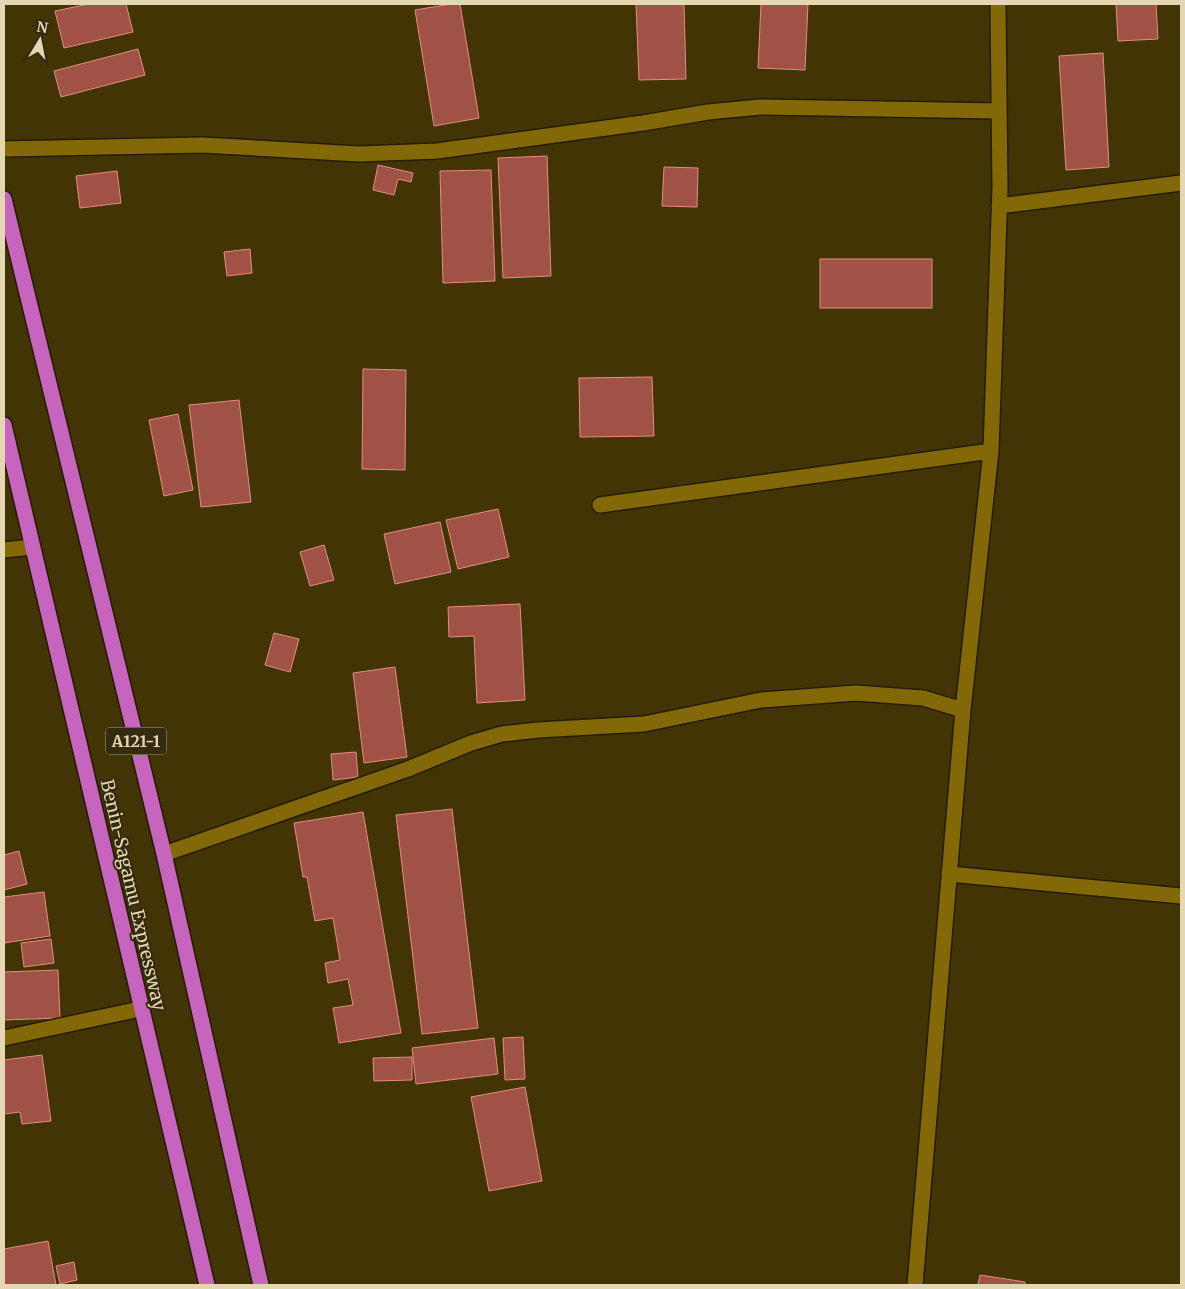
<svg xmlns="http://www.w3.org/2000/svg" width="1185" height="1289" viewBox="0 0 1185 1289" font-family="Merriweather,serif">
<style>
.building{fill:#a05246;stroke:#e38f80}
.lines{fill:none;stroke-linecap:round;stroke-linejoin:round}
.minor-casing{stroke:#251c03;stroke-width:18}
.highway-casing{stroke:#251c03;stroke-width:18}
.minor{stroke:#836807;stroke-width:15}
.highway{stroke:#c664be;stroke-width:15}
.labels{text-anchor:middle;stroke-width:4;stroke-linejoin:round;paint-order:stroke}
.shield{fill:#342b11;stroke:#b0a381;stroke-width:1}
.shield-label{font-size:16px;font-weight:bold;fill:#e5d7b1}
.street-label{font-size:18px;fill:#e5d7b1;stroke:#342b11}
</style>
<rect width="100%" height="100%" fill="#423405"/>
<path class="building" d="M 89,4 L 126,4 L 133,32 L 64,48 L 55,11 Z
M 451,4 L 460,4 L 479,118 L 434,126 L 415,10 Z
M 636,4 L 684,4 L 686,79 L 639,80 Z
M 761,4 L 808,4 L 805,70 L 758,68 Z
M 1116,4 L 1156,4 L 1158,39 L 1118,41 Z
M 138,49 L 145,75 L 61,97 L 54,71 Z
M 1103,53 L 1109,167 L 1066,170 L 1059,56 Z
M 547,156 L 551,276 L 503,278 L 498,158 Z
M 378,165 L 413,173 L 411,182 L 398,179 L 394,195 L 373,190 Z
M 664,167 L 698,168 L 697,207 L 662,206 Z
M 491,170 L 495,281 L 443,283 L 440,171 Z
M 117,171 L 121,203 L 80,208 L 76,176 Z
M 250,249 L 252,273 L 227,276 L 224,252 Z
M 820,259 L 932,259 L 932,308 L 820,308 Z
M 363,369 L 406,370 L 405,470 L 362,469 Z
M 652,377 L 654,436 L 580,437 L 579,378 Z
M 239,400 L 251,502 L 201,507 L 189,405 Z
M 178,414 L 193,490 L 164,496 L 149,420 Z
M 498,509 L 509,557 L 458,569 L 446,520 Z
M 440,522 L 451,572 L 395,584 L 384,534 Z
M 324,545 L 334,580 L 310,586 L 300,552 Z
M 520,604 L 525,700 L 477,703 L 474,636 L 449,637 L 448,607 Z
M 274,633 L 299,639 L 290,672 L 265,665 Z
M 395,667 L 407,757 L 364,763 L 353,673 Z
M 356,752 L 358,777 L 333,780 L 331,754 Z
M 452,809 L 478,1028 L 422,1034 L 396,815 Z
M 363,812 L 401,1033 L 339,1043 L 333,1008 L 353,1005 L 348,979 L 328,983 L 325,963 L 340,960 L 333,918 L 315,921 L 307,877 L 303,877 L 294,823 Z
M 19,851 L 27,884 L 4,890 L 4,855 Z
M 44,892 L 50,936 L 4,943 L 4,897 Z
M 51,939 L 54,963 L 24,967 L 21,943 Z
M 58,970 L 60,1018 L 4,1020 L 4,972 Z
M 523,1037 L 525,1079 L 505,1080 L 503,1038 Z
M 494,1038 L 498,1074 L 416,1084 L 412,1048 Z
M 42,1055 L 51,1121 L 22,1124 L 20,1112 L 4,1114 L 4,1060 Z
M 412,1057 L 412,1080 L 374,1081 L 373,1058 Z
M 525,1087 L 542,1181 L 489,1191 L 471,1097 Z
M 48,1241 L 56,1285 L 4,1285 L 4,1249 Z
M 74,1262 L 77,1280 L 60,1284 L 56,1266 Z
M 980,1275 L 1025,1282 L 1025,1285 L 978,1285 Z"/>
<g class="lines">
<defs>
<path id="minor" d="M 4,149 L 203,145 L 359,154 L 437,151 L 643,123 L 708,112 L 760,107 L 999,111
M 999,206 L 1181,183
M 600,505 L 991,451
M 4,550 L 32,547
M 164,854 L 408,769 L 471,743 L 502,734 L 538,730 L 644,724 L 761,700 L 856,693 L 923,698 L 963,710
M 949,874 L 1181,896
M 4,1038 L 140,1009
M 915,1285 L 963,710 L 991,451 L 1000,188 L 998,4"/>
<path id="highway" d="M 4,199 L 164,854 L 261,1285
M 4,425 L 207,1285"/>
</defs>
<use href="#minor" class="minor-casing"/>
<use href="#highway" class="highway-casing"/>
<use href="#minor" class="minor"/>
<use href="#highway" class="highway"/>
</g>
<g class="labels">
<rect class="shield" x="106" y="727.5" width="60" height="27" rx="4"/>
<g class="shield-label">
<text x="136" y="747">A121-1</text>
</g>
<g class="street-label">
<text transform="translate(133 895) rotate(77)" y="6">Benin-Sagamu Expressway</text>
</g>
</g>
<rect width="1185" height="1289" fill="none" stroke="#e5d7b1" stroke-width="10"/>
<g transform="translate(40 40) rotate(10)" stroke="#342b11" stroke-width="4" paint-order="stroke">
<path d="M0-4L9 19L0 12L-9 19Z" fill="#e5d7b1"/>
<text y="-8" font-size="14" font-weight="bold" text-anchor="middle" fill="#e5d7b1">N</text>
</g>
</svg>
